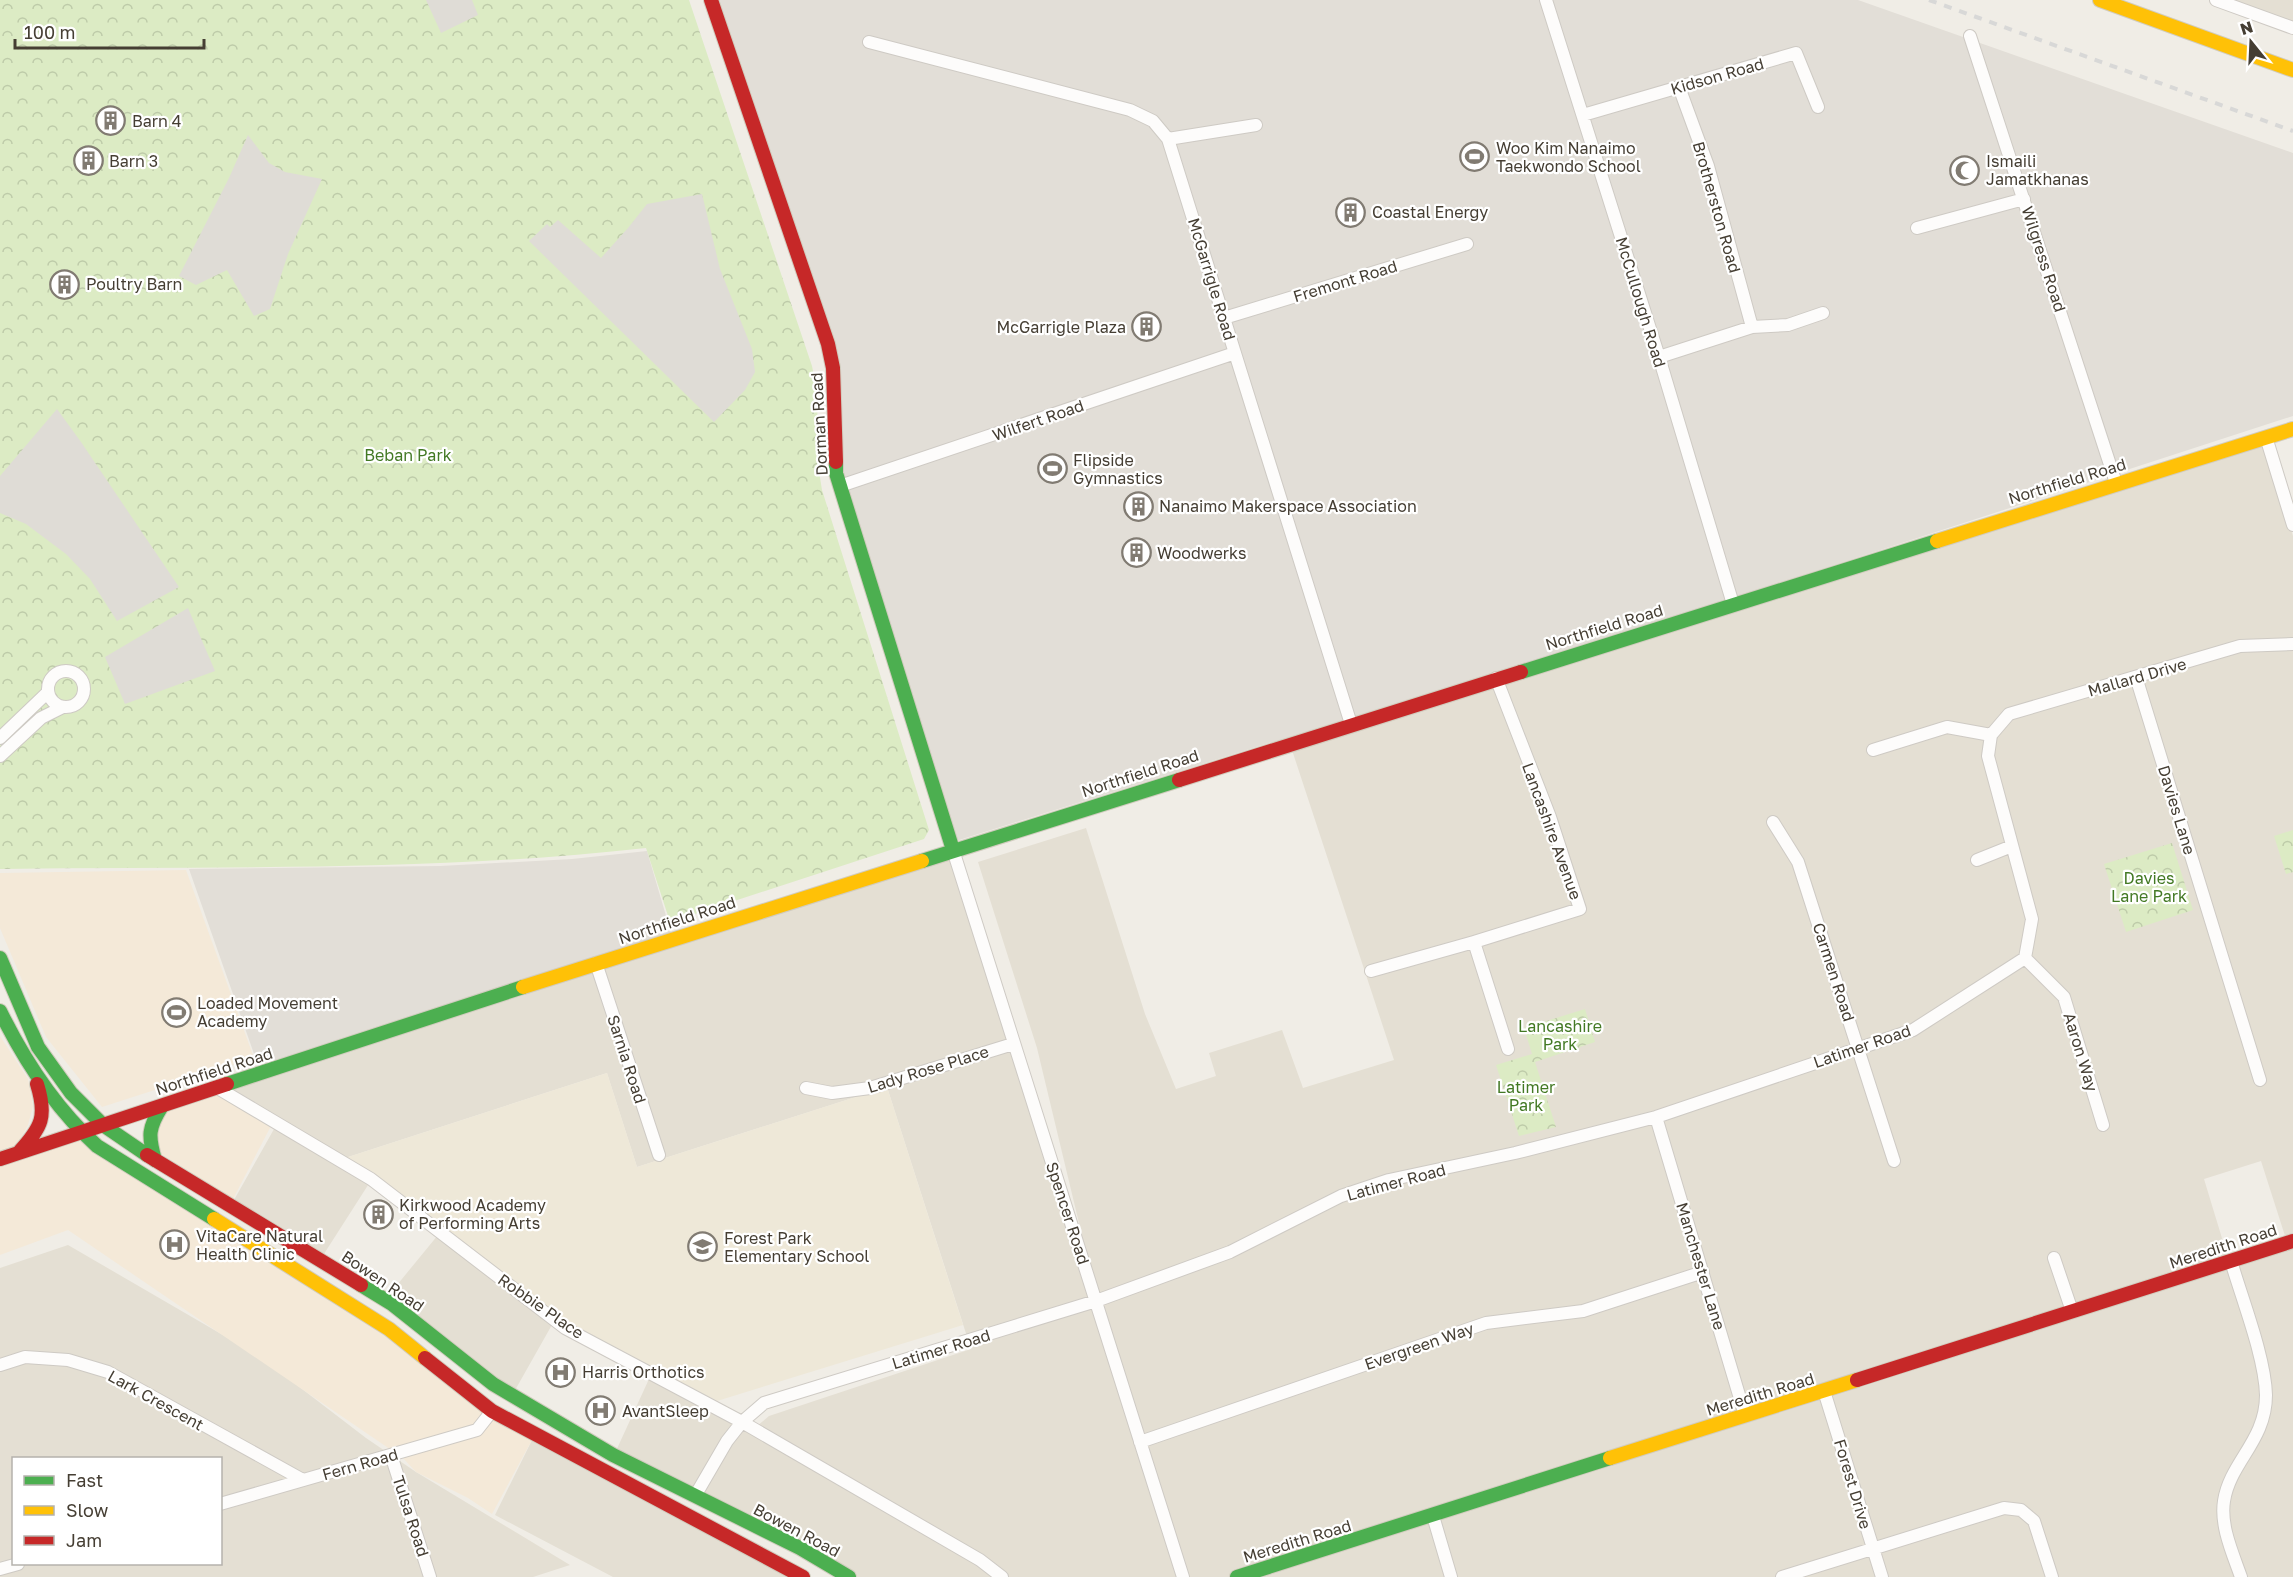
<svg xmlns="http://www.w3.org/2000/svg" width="2293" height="1577" viewBox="0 0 2293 1577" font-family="'Golos Text',sans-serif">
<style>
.residential{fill:#e4dfd3;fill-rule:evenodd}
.commercial{fill:#f4e9d8}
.industrial{fill:#e2ded7}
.education{fill:#eee8d8}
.forest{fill:url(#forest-crowns)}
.parking{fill:#dfdcd6}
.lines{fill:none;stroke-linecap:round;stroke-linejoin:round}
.street-casing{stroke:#cecac4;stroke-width:14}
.fast-casing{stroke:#d1ccbe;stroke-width:16}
.slow-casing{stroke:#d1ccbe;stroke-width:16}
.jam-casing{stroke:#d1ccbe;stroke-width:16}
.street{stroke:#fdfcfb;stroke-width:12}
.fast{stroke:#4caf50;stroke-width:14}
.slow{stroke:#ffc107;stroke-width:14}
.jam{stroke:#c62828;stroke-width:14}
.rail{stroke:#d8d8d7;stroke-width:4;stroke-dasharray:8 8;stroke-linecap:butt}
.labels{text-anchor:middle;stroke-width:4.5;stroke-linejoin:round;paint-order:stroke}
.street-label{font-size:16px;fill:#453e33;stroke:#fff}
.poi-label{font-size:16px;fill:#453e33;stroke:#fff;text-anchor:start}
.park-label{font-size:16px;fill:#437924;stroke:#fff}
</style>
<defs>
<pattern id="forest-crowns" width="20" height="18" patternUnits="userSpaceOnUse" patternTransform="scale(1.5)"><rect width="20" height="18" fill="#dcebc4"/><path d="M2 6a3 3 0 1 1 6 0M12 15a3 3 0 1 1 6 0" fill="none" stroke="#becba9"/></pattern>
</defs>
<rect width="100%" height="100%" fill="#f0ede6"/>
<path class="residential" d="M 2225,0 L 2293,0 L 2293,25 Z
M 2264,442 L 2293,536 L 2293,1237 L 2286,1239 L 2261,1161 L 2204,1179 L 2228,1258 L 1275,1563 L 1229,1577 L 1185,1577 L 1090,1269 L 1037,1048 L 978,862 L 1086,828 L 1145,1014 L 1176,1089 L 1216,1076 L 1209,1053 L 1282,1030 L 1303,1088 L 1394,1060 L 1291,747 Z
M 951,852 L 1181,1577 L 853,1577 L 615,1453 L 649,1379 L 750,1432 L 769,1416 L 971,1349 L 887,1087 L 637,1167 L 607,1073 L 345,1158 L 370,1182 L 322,1257 L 234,1200 L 278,1122 L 221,1088 Z
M 438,1235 L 553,1323 L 514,1392 L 388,1296 Z
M 68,1245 L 259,1356 L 366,1438 L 416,1472 L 570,1565 L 533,1577 L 0,1577 L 0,1268 ZM 14,1458 L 220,1458 L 220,1564 L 14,1564 Z
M 2293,1247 L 2293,1577 L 1249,1577 L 1843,1393 Z
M 533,1438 L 790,1577 L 613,1577 L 495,1515 Z"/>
<path class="commercial" d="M 186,870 L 254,1058 L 102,1107 L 46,1037 L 0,928 L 0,873 Z
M 0,1036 L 28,1079 L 33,1106 L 28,1125 L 15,1148 L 0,1152 Z
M 214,1091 L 272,1124 L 233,1199 L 158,1152 L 153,1135 L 162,1108 Z
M 77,1136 L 387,1332 L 533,1438 L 492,1514 L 468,1498 L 416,1472 L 403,1458 L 68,1230 L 0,1255 L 0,1162 Z"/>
<path class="industrial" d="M 718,0 L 1858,0 L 2293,153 L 2293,416 L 1742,595 L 956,841 L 841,469 L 839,373 Z
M 647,851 L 671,933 L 259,1068 L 189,869 L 440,866 L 572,859 Z"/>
<path class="education" d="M 607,1073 L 637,1167 L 887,1087 L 963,1325 L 717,1401 L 560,1318 L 345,1158 Z"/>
<path class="forest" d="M 0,0 L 689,0 L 812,366 L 818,396 L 816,453 L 822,490 L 929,830 L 924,839 L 670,922 L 646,848 C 433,872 214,866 0,869 Z
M 2293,830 L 2293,872 L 2286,874 L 2274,836 Z
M 2172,843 L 2193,910 L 2126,932 L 2104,864 Z
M 1585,1009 L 1595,1042 L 1535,1062 L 1556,1127 L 1519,1136 L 1496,1065 L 1532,1054 L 1524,1028 Z"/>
<path class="parking" d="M 426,0 L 472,0 L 478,15 L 441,33 Z
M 248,135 L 269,163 L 285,172 L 322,179 L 288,254 L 270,309 L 254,316 L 227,270 L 196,285 L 179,276 L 229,178 Z
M 702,194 L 720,269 L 752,349 L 755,372 L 745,390 L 714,422 L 529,241 L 547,224 L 550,227 L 558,220 L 601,258 L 628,228 L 647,204 Z
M 57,409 L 81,442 L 179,587 L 117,621 L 90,579 L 66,554 L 26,524 L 0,513 L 0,476 Z
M 188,608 L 215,671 L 125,704 L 105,657 Z"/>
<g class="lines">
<defs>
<path id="street" d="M 1546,0 L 1659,357 L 1733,604
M 2216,0 L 2293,28
M 1970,36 L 2116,483
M 869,42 L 1130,110 L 1153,121 L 1168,139 L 1351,724
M 1679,87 L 1708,166 L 1752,327
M 1583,115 L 1796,53 L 1818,107
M 1168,139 L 1256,125
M 1917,228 L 2024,199
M 1224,318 L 1467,244
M 1659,357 L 1752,327 L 1788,325 L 1823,313
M 2266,437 L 2293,525
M 840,486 L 1235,353
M48 689a18 18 0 1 1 36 0a18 18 0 1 1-36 0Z
M 2136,677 L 2260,1080
M 1496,678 L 1550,817 L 1580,909 L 1474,942 L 1508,1049
M 1991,735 L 2009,714 L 2240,646 L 2293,644
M 0,738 L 48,692
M 1873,750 L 1947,727 L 1991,735
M 0,756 L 41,718 L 63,707
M 1773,822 L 1798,862 L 1894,1161
M 953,850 L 1183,1577
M 1977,860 L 2012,846
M 2025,958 L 2064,997 L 2103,1125
M 596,963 L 659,1155
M 1371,971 L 1474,942
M 216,1087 L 371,1179 L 565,1328 L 742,1422 L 980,1560 L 1002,1577
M 806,1088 L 832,1093 L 870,1088 L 1013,1044
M 1656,1117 L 1745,1415
M 2054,1258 L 2072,1311
M 2231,1261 C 2242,1299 2265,1357 2266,1395 C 2266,1441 2230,1462 2224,1501 C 2220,1526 2233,1554 2241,1577
M 0,1365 L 25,1357 L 68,1360 L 108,1372 L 303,1480
M 1824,1391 L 1882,1577
M 1140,1442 L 1486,1323 L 1583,1311 L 1703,1272
M 391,1455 L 430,1577
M 695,1496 L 727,1441 L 742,1422 L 764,1403 L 1096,1301 L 1230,1252 L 1341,1196 L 1389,1180 L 1515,1153 L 1656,1117 L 1913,1030 L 2025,958 L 2032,919 L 1988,756 L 1991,735
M 220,1504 L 477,1430 L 492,1411
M 1433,1516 L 1451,1577
M 0,1569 L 18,1564
M 1782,1577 L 2004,1508 L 2021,1510 L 2034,1521 L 2052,1577"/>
<path id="fast" d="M 836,462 L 836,473 L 953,850
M 1521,672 L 1937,541
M 922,861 L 1179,780
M 0,958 L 38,1047 L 71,1093 L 103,1125 L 147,1155
M 0,1011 C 25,1062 55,1108 97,1146 L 214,1219
M 227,1084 L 523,987
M 155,1160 C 148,1136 148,1128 162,1106
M 361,1285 L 392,1304 L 493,1384 L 613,1455 L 800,1548 L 849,1577
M 1237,1577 L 1610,1458"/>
<path id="slow" d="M 2100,0 L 2293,70
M 1937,541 L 2293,429
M 523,987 L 922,861
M 214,1219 L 389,1329 L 425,1358
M 1610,1458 L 1857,1380"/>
<path id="jam" d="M 711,0 L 828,344 L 833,368 L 836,462
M 1179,780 L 1521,672
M 20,1151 C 42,1127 47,1116 37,1084
M 147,1155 L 361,1285
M 0,1159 L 227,1084
M 425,1358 L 492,1411 L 803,1577
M 1857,1380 L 2293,1241"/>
</defs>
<use href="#street" class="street-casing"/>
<use href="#fast" class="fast-casing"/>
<use href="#slow" class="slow-casing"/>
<use href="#jam" class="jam-casing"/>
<use href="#street" class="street"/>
<use href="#fast" class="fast"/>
<use href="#slow" class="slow"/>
<use href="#jam" class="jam"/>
<path class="rail" d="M 1929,0 L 2293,131"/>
</g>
<defs>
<symbol id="building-ring" viewBox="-11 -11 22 22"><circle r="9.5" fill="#fff" stroke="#817b72" stroke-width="1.5"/><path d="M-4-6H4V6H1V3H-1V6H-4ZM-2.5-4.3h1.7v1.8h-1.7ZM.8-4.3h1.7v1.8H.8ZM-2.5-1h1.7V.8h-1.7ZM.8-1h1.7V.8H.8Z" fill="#817b72"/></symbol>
<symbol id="stadium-ring" viewBox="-11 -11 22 22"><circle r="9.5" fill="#fff" stroke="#817b72" stroke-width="1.5"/><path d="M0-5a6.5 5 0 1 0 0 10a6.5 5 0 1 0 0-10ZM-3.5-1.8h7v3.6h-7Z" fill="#817b72"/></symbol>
<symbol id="mosque-ring" viewBox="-11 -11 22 22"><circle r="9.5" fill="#fff" stroke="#817b72" stroke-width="1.5"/><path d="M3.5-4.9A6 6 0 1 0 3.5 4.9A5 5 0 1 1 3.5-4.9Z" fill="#817b72"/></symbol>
<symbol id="hospital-ring" viewBox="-11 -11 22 22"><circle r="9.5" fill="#fff" stroke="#817b72" stroke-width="1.5"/><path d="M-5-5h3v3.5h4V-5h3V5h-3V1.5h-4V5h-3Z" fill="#817b72"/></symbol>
<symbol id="school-ring" viewBox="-11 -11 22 22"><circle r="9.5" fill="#fff" stroke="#817b72" stroke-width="1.5"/><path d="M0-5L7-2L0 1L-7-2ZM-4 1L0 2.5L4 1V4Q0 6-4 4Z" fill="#817b72"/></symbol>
</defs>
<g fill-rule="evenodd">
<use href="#building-ring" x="94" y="104" width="33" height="33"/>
<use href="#stadium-ring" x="1458" y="140" width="33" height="33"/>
<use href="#building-ring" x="72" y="144" width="33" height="33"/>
<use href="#mosque-ring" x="1948" y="154" width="33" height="33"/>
<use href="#building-ring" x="1334" y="196" width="33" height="33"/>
<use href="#building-ring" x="48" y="268" width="33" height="33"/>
<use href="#building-ring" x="1130" y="310" width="33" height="33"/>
<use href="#stadium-ring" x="1036" y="452" width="33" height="33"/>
<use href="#building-ring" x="1122" y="490" width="33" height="33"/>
<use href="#building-ring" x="1120" y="536" width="33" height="33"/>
<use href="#stadium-ring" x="160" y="996" width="33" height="33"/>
<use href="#building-ring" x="362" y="1198" width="33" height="33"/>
<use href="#hospital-ring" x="158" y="1228" width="33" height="33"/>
<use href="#school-ring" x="686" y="1230" width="33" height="33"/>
<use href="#hospital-ring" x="544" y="1356" width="33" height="33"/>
<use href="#hospital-ring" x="584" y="1394" width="33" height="33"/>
</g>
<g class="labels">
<g class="street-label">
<text transform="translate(1717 76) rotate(-16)" y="6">Kidson Road</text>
<text transform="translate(1717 207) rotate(74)" y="6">Brotherston Road</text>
<text transform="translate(2044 259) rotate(72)" y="6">Wilgress Road</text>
<text transform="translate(1212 279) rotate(73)" y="6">McGarrigle Road</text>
<text transform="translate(1345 281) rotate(-17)" y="6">Fremont Road</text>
<text transform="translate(1641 302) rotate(73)" y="6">McCullough Road</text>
<text transform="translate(1038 420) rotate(-19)" y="6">Wilfert Road</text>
<text transform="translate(819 424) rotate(-93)" y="6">Dorman Road</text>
<text transform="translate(2067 481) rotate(-17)" y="6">Northfield Road</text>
<text transform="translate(1604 627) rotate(-17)" y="6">Northfield Road</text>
<text transform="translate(2137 677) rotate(-16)" y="6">Mallard Drive</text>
<text transform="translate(1140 773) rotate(-18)" y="6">Northfield Road</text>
<text transform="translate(2177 810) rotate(73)" y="6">Davies Lane</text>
<text transform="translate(1552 831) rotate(70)" y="6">Lancashire Avenue</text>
<text transform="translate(677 920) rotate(-18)" y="6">Northfield Road</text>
<text transform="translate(1834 972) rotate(72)" y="6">Carmen Road</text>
<text transform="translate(1862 1046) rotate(-19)" y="6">Latimer Road</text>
<text transform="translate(2081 1052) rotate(73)" y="6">Aaron Way</text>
<text transform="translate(627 1059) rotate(72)" y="6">Sarnia Road</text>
<text transform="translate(928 1069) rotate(-17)" y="6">Lady Rose Place</text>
<text transform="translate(214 1071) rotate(-18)" y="6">Northfield Road</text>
<text transform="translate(1396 1182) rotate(-15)" y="6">Latimer Road</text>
<text transform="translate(1068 1213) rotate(72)" y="6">Spencer Road</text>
<text transform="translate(2223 1246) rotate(-18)" y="6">Meredith Road</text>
<text transform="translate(1701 1266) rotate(73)" y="6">Manchester Lane</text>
<text transform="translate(383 1281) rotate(34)" y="6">Bowen Road</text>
<text transform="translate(541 1306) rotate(35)" y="6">Robbie Place</text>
<text transform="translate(1419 1346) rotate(-19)" y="6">Evergreen Way</text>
<text transform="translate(941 1349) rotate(-17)" y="6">Latimer Road</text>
<text transform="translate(1760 1394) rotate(-17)" y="6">Meredith Road</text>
<text transform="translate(156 1400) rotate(29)" y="6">Lark Crescent</text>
<text transform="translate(360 1464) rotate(-16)" y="6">Fern Road</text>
<text transform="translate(1853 1484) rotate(73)" y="6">Forest Drive</text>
<text transform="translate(411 1516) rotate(72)" y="6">Tulsa Road</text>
<text transform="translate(797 1530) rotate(28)" y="6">Bowen Road</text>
<text transform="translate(1297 1541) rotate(-17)" y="6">Meredith Road</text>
</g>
<g class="poi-label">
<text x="132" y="127">Barn 4</text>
<text x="1496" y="154">Woo Kim Nanaimo<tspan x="1496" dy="18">Taekwondo School</tspan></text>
<text x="109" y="167">Barn 3</text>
<text x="1986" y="167">Ismaili<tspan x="1986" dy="18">Jamatkhanas</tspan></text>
<text x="1372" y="218">Coastal Energy</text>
<text x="86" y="290">Poultry Barn</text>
<text x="1126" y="333" text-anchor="end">McGarrigle Plaza</text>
<text x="1073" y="466">Flipside<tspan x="1073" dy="18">Gymnastics</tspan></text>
<text x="1159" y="512">Nanaimo Makerspace Association</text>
<text x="1157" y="559">Woodwerks</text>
<text x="197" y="1009">Loaded Movement<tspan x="197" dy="18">Academy</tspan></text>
<text x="399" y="1211">Kirkwood Academy<tspan x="399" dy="18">of Performing Arts</tspan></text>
<text x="196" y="1242">VitaCare Natural<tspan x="196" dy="18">Health Clinic</tspan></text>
<text x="724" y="1244">Forest Park<tspan x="724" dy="18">Elementary School</tspan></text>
<text x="582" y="1378">Harris Orthotics</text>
<text x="622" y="1417">AvantSleep</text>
</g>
<g class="park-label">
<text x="408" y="461">Beban Park</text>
<text x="2149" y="884">Davies<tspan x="2149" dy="18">Lane Park</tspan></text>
<text x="1560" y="1032">Lancashire<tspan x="1560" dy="18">Park</tspan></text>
<text x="1526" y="1093">Latimer<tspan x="1526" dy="18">Park</tspan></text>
</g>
</g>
<rect x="12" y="1457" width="210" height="108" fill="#ffffff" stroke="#b5b2ad" stroke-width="1.5"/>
<rect x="24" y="1476" width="30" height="9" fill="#4caf50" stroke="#b5b2ad" stroke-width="1.5"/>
<text x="66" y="1487" font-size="18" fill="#453e33">Fast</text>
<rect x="24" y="1506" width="30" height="9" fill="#ffc107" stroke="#b5b2ad" stroke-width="1.5"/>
<text x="66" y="1517" font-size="18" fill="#453e33">Slow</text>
<rect x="24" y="1536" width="30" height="9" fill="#c62828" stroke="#b5b2ad" stroke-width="1.5"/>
<text x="66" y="1547" font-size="18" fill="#453e33">Jam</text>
<g transform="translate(2251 42) rotate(342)" stroke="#ffffff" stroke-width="4.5" paint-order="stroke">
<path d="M0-4.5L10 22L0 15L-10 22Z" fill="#453e33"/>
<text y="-9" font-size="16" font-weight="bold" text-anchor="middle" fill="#453e33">N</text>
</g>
<path d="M15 39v9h189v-9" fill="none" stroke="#453e33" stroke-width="3"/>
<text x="24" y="39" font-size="18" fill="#453e33" stroke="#ffffff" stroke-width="4.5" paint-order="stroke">100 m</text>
</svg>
